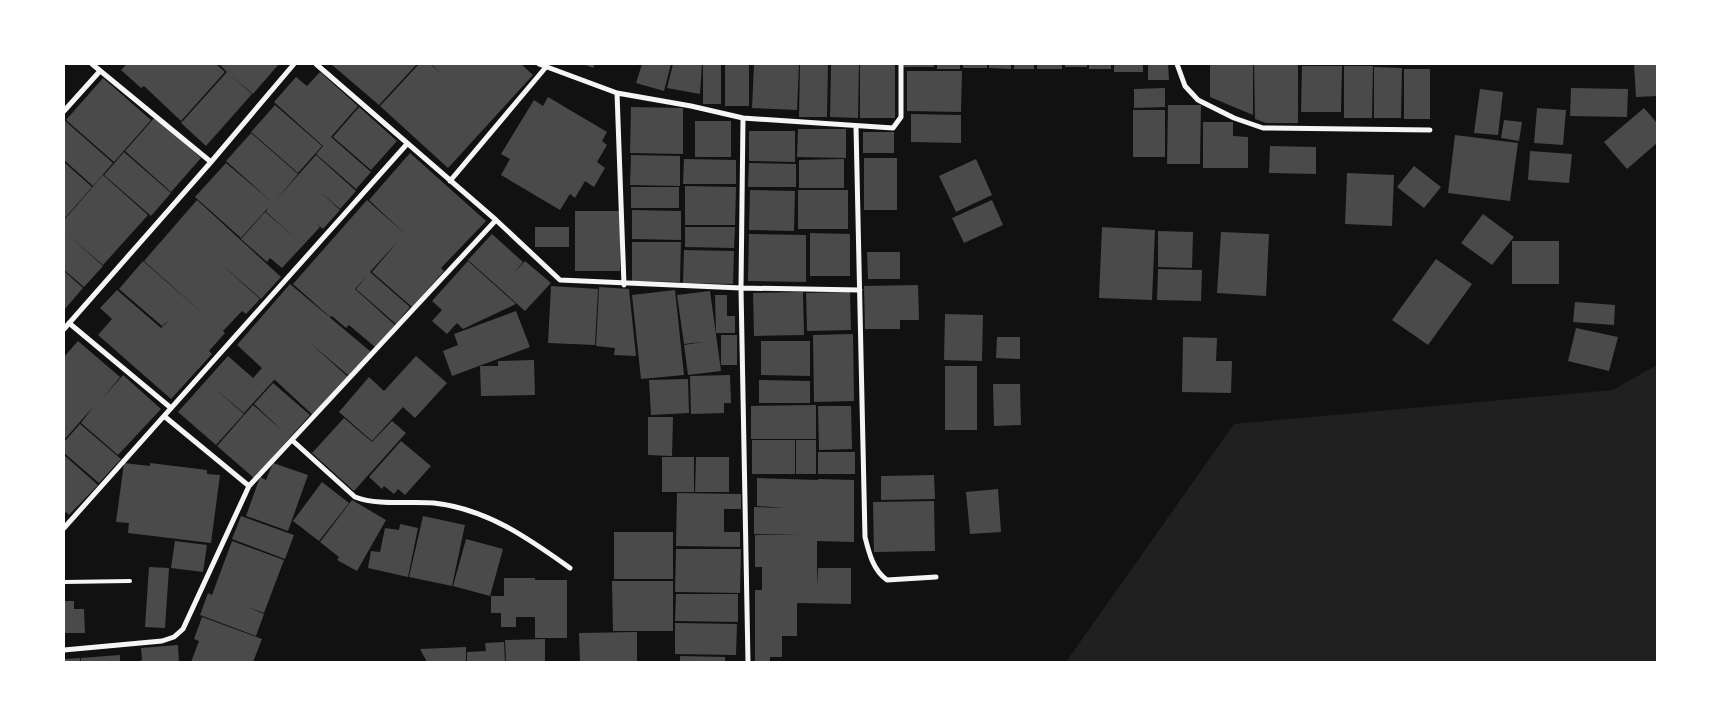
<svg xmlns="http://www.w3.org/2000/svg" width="1721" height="726" viewBox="0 0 1721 726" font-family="'Open Sans',sans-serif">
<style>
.green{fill:#202020}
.building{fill:#4a4a4a}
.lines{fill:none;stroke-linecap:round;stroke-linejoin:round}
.service{stroke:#f5f5f5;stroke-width:4}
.minor{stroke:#f5f5f5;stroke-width:5}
</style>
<rect width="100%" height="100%" fill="#111"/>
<path class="green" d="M 1657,365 L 1657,662 L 1066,662 L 1234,424 L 1613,390 Z"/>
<path class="building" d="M 127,64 L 216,64 L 225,72 L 181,121 L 144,86 L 141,88 L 121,70 Z
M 219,64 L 279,64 L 253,94 L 229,74 L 252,94 L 206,146 L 181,123 L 227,72 Z
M 331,64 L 417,64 L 379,105 Z
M 419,64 L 430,64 L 442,74 L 431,64 L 521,64 L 533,75 L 448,168 L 380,106 Z
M 583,64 L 595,64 L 593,68 Z
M 642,64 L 671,64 L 664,91 L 636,83 Z
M 673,64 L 702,64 L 700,94 L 667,88 Z
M 703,64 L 721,64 L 721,104 L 703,104 Z
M 725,64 L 749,64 L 749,106 L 725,106 Z
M 754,64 L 799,64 L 797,110 L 752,108 Z
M 800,64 L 828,64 L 827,117 L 799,117 Z
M 903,64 L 934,64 L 934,67 L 903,67 Z
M 937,64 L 960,64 L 960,69 L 937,69 Z
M 963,64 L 987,64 L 987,68 L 963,68 Z
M 989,64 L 1011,64 L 1011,69 L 989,68 Z
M 1014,64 L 1034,64 L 1034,69 L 1014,69 Z
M 1037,64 L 1062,64 L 1062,69 L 1037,69 Z
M 1065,64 L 1087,64 L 1087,67 L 1065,67 Z
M 1089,64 L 1111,64 L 1111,69 L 1089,69 Z
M 1114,64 L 1143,64 L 1143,72 L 1114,72 Z
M 1148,64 L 1168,64 L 1169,80 L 1148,80 Z
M 1634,64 L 1657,64 L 1657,96 L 1636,97 Z
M 831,65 L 859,65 L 858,118 L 830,117 Z
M 860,65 L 895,65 L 895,118 L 860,118 Z
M 1210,65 L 1253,65 L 1253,115 L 1210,97 Z
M 1254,65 L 1298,65 L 1298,123 L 1266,123 L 1255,119 Z
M 1302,66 L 1342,66 L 1341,112 L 1301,112 Z
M 1344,66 L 1373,66 L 1372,118 L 1344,118 Z
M 1374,67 L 1402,68 L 1401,118 L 1374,118 Z
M 1404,69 L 1430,69 L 1430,119 L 1404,119 Z
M 907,71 L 962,71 L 961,112 L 907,111 Z
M 320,72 L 358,106 L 331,137 L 371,172 L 356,189 L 316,154 L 325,144 L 323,146 L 274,102 L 296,77 L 307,86 Z
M 103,78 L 151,120 L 114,162 L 66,120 Z
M 1165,88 L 1165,107 L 1134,108 L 1134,89 Z
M 1571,88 L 1628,89 L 1627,117 L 1570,116 Z
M 1480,89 L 1503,92 L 1498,135 L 1474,133 Z
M 548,97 L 607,132 L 602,141 L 607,145 L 597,162 L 605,168 L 594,187 L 585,181 L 575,198 L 570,194 L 560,210 L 501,175 L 510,159 L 501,154 L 534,100 L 543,106 Z
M 275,105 L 322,146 L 298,173 L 251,132 Z
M 1168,105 L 1201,105 L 1200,164 L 1167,164 Z
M 359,107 L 397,141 L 371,170 L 333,137 Z
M 631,107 L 683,108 L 683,154 L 630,153 Z
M 1537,108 L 1566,110 L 1563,145 L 1534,143 Z
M 1644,108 L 1657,123 L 1657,143 L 1627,169 L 1604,142 Z
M 1133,110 L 1165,110 L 1165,157 L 1133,157 Z
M 911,114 L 961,115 L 961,143 L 911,142 Z
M 155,117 L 201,158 L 171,192 L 125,151 Z
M 64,120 L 113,163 L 93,186 L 64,160 Z
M 1504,120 L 1522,122 L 1519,141 L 1501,138 Z
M 695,121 L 731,121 L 731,157 L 695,157 Z
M 1203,122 L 1233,122 L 1233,136 L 1248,137 L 1248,168 L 1203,168 Z
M 798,129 L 846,129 L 846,158 L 797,157 Z
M 749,131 L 795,131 L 795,162 L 749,161 Z
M 863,132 L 894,132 L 894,153 L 863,153 Z
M 251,133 L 298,174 L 275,201 L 316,155 L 356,191 L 340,209 L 319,191 L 340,210 L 323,229 L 316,223 L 320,227 L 282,268 L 270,258 L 267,262 L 241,239 L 265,212 L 297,239 L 266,212 L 268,208 L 241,238 L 195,197 L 226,163 L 273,203 L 226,161 Z
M 1455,135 L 1518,143 L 1510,201 L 1448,193 Z
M 1270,146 L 1316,147 L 1316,174 L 1269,173 Z
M 1530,151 L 1572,154 L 1569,183 L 1528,180 Z
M 124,152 L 171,193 L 151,216 L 104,175 Z
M 410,153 L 486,221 L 441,268 L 444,271 L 412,307 L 372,272 L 399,240 L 370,272 L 410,307 L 396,324 L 356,289 L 367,276 L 355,289 L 395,325 L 375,347 L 349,325 L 346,328 L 332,316 L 330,317 L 293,284 L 367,200 L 405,234 L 369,200 Z
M 631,155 L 680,156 L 680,186 L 630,185 Z
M 864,158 L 897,158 L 897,210 L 864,210 Z
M 684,159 L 736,160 L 736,184 L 683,184 Z
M 844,159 L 844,188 L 799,188 L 799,160 Z
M 976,159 L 992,195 L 956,212 L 939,176 Z
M 64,162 L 92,187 L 64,219 Z
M 749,163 L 796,164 L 796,187 L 748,187 Z
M 1414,166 L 1441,187 L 1424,208 L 1397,187 Z
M 1347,173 L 1394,175 L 1392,226 L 1345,224 Z
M 103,175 L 148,215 L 103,265 L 67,234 L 103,266 L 84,287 L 64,270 L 64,220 Z
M 685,186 L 736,187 L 735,225 L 685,225 Z
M 631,187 L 679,187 L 679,208 L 631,208 Z
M 750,190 L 795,191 L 794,231 L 749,230 Z
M 798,190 L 848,190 L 848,229 L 798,229 Z
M 197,200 L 281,277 L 261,299 L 219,262 L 260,299 L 246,314 L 242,311 L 223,331 L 225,333 L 209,351 L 212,354 L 171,399 L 98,335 L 112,319 L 100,308 L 117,290 L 161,328 L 170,319 L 162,326 L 119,289 L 143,261 L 209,319 L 144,261 Z
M 992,200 L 1003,225 L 964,243 L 952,218 Z
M 632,210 L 681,211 L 681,240 L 632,239 Z
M 575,211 L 620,211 L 620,271 L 575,271 Z
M 1483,214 L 1514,237 L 1492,265 L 1461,243 Z
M 535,227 L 569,227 L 569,247 L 535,247 Z
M 685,227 L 735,227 L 734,248 L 685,247 Z
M 1102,227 L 1155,230 L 1152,300 L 1099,298 Z
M 1158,231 L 1193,232 L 1192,268 L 1158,267 Z
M 1221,232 L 1269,234 L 1266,296 L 1217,293 Z
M 810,233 L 850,234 L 850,276 L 810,276 Z
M 492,234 L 523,262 L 513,274 L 525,261 L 551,283 L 525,311 L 468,260 Z
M 749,234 L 806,235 L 806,282 L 748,281 Z
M 1512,241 L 1559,241 L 1559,284 L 1512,284 Z
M 632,242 L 681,242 L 680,282 L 632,281 Z
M 684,250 L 734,251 L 733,284 L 683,283 Z
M 867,252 L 900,252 L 900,279 L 868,279 Z
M 1436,259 L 1472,284 L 1428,345 L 1392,320 Z
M 468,261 L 516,304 L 463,329 L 457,323 L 447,334 L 432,321 L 442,310 L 432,301 Z
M 1158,269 L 1202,270 L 1201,301 L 1157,300 Z
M 64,271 L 83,288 L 64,310 Z
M 290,284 L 371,352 L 349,376 L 309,342 L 348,377 L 314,416 L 237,345 Z
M 918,285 L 919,320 L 900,320 L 900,329 L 865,329 L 864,286 Z
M 551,286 L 598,289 L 595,345 L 548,343 Z
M 599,287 L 629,289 L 636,356 L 614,355 L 615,348 L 596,346 Z
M 675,290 L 684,375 L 641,379 L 632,295 Z
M 710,291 L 721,371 L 688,375 L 684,345 L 703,342 L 684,344 L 677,295 Z
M 803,292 L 804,335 L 754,336 L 753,293 Z
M 850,292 L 851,330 L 807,331 L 806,293 Z
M 715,295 L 727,295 L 727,316 L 735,316 L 735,333 L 716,333 Z
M 1575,302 L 1615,305 L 1614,325 L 1573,322 Z
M 516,311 L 530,347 L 452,376 L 443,351 L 458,345 L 454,334 Z
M 945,314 L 983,315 L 982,361 L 944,360 Z
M 1576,328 L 1618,337 L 1609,371 L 1568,361 Z
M 853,334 L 854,401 L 814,402 L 813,335 Z
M 721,335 L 737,335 L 737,365 L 721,365 Z
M 997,337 L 1020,337 L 1020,359 L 996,358 Z
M 1183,337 L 1217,338 L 1216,361 L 1232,361 L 1231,393 L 1182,392 Z
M 78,341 L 120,377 L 102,399 L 123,375 L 161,409 L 118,455 L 81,423 L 93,407 L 64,440 L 64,357 Z
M 761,341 L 810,341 L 810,376 L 761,375 Z
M 228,356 L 253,378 L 262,368 L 275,379 L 244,413 L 213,387 L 244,414 L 216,445 L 178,412 Z
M 416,356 L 447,383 L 415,418 L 403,407 L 372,441 L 339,412 L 369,377 L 384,391 Z
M 534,360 L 535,395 L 481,396 L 480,366 L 498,366 L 498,361 Z
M 945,366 L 977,366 L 977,430 L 945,430 Z
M 730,375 L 731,403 L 724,403 L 724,413 L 691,414 L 690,376 Z
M 688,379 L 689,413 L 651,415 L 649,380 Z
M 759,380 L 810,381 L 810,403 L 759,403 Z
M 273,383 L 310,415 L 254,478 L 217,446 L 253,405 L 284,432 L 254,404 Z
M 993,384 L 1020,384 L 1021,425 L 994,426 Z
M 816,405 L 816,439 L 751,439 L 751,406 Z
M 818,406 L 851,406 L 852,449 L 819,450 Z
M 648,417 L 673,417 L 672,456 L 648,455 Z
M 344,418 L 372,442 L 392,421 L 406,433 L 354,491 L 312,453 Z
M 80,424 L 121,459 L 99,483 L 64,453 L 64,442 Z
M 752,440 L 795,440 L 795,474 L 752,474 Z
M 796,440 L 816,440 L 816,474 L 796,474 Z
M 401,441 L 431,466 L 405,495 L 398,489 L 394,494 L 384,486 L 382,489 L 369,477 Z
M 818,452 L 855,452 L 855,474 L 818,474 Z
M 64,455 L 98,485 L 69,515 L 66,512 L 64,515 Z
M 662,457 L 694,457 L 694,492 L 662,492 Z
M 696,457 L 729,457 L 729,492 L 695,492 Z
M 124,463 L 150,466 L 150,463 L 207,470 L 207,474 L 220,475 L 211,543 L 128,533 L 129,523 L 116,522 Z
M 273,463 L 308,475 L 288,531 L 246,516 L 260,477 L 266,480 Z
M 934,475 L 935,499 L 881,500 L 881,476 Z
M 757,478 L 818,480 L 818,508 L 818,479 L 854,480 L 854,542 L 817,541 L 817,587 L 818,568 L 851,568 L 851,604 L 797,603 L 797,636 L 782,636 L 782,657 L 770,657 L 770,662 L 755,662 L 755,590 L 762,590 L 762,567 L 755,567 L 755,535 L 802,535 L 754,534 L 754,507 L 787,508 L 757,506 Z
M 322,482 L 349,503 L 319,541 L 293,521 Z
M 998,489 L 1001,532 L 970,534 L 966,492 Z
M 677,493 L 741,494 L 741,509 L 724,509 L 724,532 L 740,532 L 740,547 L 676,546 Z
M 352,500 L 386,520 L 357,571 L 337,560 L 339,557 L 320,542 Z
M 934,501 L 935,551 L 874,552 L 873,502 Z
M 241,516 L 294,535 L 285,559 L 232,539 Z
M 423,516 L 465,525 L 452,586 L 409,577 Z
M 400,524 L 418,528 L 408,577 L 368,568 L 371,551 L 380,552 L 385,528 L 399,530 Z
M 614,532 L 673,532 L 673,579 L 614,579 Z
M 466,539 L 503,549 L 490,596 L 453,586 Z
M 175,541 L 207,545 L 203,572 L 171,568 Z
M 232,541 L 284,560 L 264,613 L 248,607 L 264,614 L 256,636 L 200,615 L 208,593 L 212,595 Z
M 676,549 L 741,549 L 740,593 L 675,592 Z
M 149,567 L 169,568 L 165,628 L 145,627 Z
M 504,578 L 535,578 L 535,617 L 516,617 L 516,627 L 501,627 L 501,613 L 491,613 L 491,596 L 504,596 Z
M 535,580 L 567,580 L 567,638 L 535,638 Z
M 612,581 L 673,581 L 673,631 L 613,631 Z
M 676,594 L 738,594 L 738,622 L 675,621 Z
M 64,601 L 74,601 L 74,609 L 84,609 L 85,633 L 64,633 Z
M 202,617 L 262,639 L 253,662 L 191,662 L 199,641 L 194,639 Z
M 675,623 L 737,624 L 736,655 L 675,654 Z
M 637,632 L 637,662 L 580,662 L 579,633 Z
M 545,639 L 545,662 L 506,662 L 505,640 Z
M 504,642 L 505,662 L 467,662 L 467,652 L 486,651 L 485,643 Z
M 178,645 L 179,662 L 137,662 L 142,660 L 141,648 Z
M 466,647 L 466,662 L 427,662 L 420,649 Z
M 120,655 L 120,662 L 81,662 L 81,658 Z
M 680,656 L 725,657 L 725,662 L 680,662 Z
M 80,658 L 80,662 L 64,662 L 64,659 Z"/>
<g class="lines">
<path class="service" d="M 64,582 L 130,581"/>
<path class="minor" d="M 92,64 L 211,162
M 316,64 L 496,220 L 560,280 L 741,288 L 860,290
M 539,64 L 617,93 L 691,106 L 743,118 L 893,128 L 901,117 L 901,64
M 1177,64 L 1185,86 L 1198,100 L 1234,118 L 1263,128 L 1430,130
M 617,93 L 624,285
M 64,111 L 100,71
M 743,118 L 741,288 L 748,662
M 856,127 L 865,537 C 869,553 873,570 887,580 L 936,577
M 450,181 L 546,67
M 69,323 L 171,408
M 64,329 L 211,162 L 294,64
M 164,416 L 249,486
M 293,441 L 355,497 C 379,506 408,501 434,503 C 487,509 528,538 570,568
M 64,528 L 407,144
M 64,650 L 162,641 L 174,637 L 183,629 L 249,486 L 496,220"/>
</g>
<rect width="1721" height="726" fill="none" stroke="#ffffff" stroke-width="130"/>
</svg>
